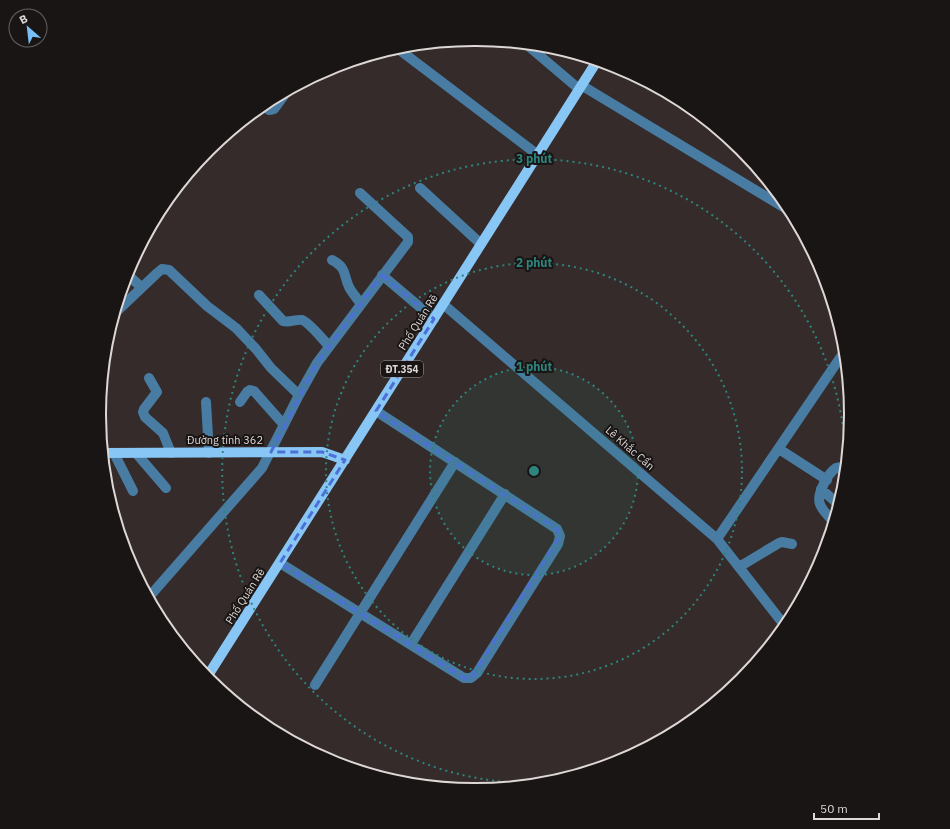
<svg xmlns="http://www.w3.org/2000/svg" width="950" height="829" viewBox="0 0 950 829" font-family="'IBM Plex Sans',sans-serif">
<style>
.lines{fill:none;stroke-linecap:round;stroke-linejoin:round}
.minor{stroke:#487ca3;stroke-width:10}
.major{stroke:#88c6f6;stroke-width:10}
.marked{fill:none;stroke:#4d70d8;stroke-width:3;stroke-dasharray:8 5;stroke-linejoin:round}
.ring{fill:none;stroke:#2e857e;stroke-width:2;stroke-dasharray:2 4}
.labels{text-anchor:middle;stroke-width:4;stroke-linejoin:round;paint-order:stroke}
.shield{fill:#191514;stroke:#a29e9c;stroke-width:1}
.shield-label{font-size:10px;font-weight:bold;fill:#ddd8d6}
.street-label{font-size:11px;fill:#ddd8d6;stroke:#191514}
.rim{fill:none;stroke:#ddd8d6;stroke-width:2}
.centre{fill:#2e857e;stroke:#191514;stroke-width:2}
.ring-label{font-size:12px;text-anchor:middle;font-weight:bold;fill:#2e857e;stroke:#191514;stroke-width:4;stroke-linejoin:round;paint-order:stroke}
</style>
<rect width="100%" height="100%" fill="#342b2a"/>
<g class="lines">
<path class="minor" d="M 526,44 L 579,89
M 397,48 L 538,155
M 581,85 L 790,211
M 262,106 L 269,110 L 274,109 L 288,90
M 420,188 L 481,244
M 332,260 C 347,268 343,274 349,287 C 352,293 357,298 361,304
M 127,274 L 141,287
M 382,275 L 434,319
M 259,295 L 283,321 C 289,323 296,319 302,320 C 309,322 323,340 329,346
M 443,304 L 717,539 L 785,626
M 116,312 L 156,274 L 162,269 L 169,270 L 207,306 L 236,328 L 256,349 L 271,368 L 299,395
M 149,378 L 157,392 L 144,409 L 143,412 L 145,417 L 163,433 L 171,453
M 206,402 L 209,453
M 240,402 L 247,392 L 250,390 L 254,391 L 284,425
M 779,449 L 827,480
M 114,453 L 133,491
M 136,453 L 166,488
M 821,489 L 838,504
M 833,521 C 828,516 822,510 820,504 C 816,495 828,473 836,468 C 839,467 842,467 845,467
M 717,539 L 844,352
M 280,563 L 464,678 L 471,678 L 477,673 L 558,544 L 560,536 L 557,529 L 376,411
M 739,567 L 779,543 L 782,542 L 792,544
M 149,597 L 262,468 L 299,395 L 317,363 L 408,242 L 408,237 L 360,193
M 411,644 L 505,494
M 315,685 L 455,462"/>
<path class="major" d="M 103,453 L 322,452 L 345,460
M 207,677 L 597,61"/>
</g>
<path class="marked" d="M 382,275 L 434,319 L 376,411 L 557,529 L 560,536 L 471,678 L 464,678 L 280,563 L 345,460 L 322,452 L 271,452 L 317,363 Z"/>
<circle cx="534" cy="471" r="104" fill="#2e857e" fill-opacity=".12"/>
<g class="ring">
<circle cx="534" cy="471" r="104"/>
<circle cx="534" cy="471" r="208"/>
<path d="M548 783A312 312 0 1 1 846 460"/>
</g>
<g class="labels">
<rect class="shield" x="381" y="361" width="42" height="16" rx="3"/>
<g class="shield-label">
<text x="402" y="373">ĐT.354</text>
</g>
<g class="street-label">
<text transform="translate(418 322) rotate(-58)" y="4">Phố Quán Rẽ</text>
<text x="225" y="444">Đường tỉnh 362</text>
<text transform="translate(630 448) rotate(41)" y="4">Lê Khắc Cẩn</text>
<text transform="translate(245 596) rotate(-58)" y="4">Phố Quán Rẽ</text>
</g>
</g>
<path d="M0 0H950V829H0ZM474 46H476A368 368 0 0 1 844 414V415A368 368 0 0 1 476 783H474A368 368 0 0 1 106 415V414A368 368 0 0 1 474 46Z" fill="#191514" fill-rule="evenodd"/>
<path class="rim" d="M474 46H476A368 368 0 0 1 844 414V415A368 368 0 0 1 476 783H474A368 368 0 0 1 106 415V414A368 368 0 0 1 474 46Z"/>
<circle cx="534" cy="471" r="6" class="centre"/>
<g class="ring-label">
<text x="534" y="163">3 phút</text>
<text x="534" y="267">2 phút</text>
<text x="534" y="371">1 phút</text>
</g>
<g transform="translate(28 28) rotate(332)"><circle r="19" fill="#191514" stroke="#676362"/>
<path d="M0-3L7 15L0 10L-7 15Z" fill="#76c0f7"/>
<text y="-6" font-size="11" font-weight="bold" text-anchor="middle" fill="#ddd8d6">B</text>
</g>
<path d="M814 813v6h65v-6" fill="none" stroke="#ddd8d6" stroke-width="2"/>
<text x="820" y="813" font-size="12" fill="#ddd8d6" stroke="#191514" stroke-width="3" paint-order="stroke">50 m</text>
</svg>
